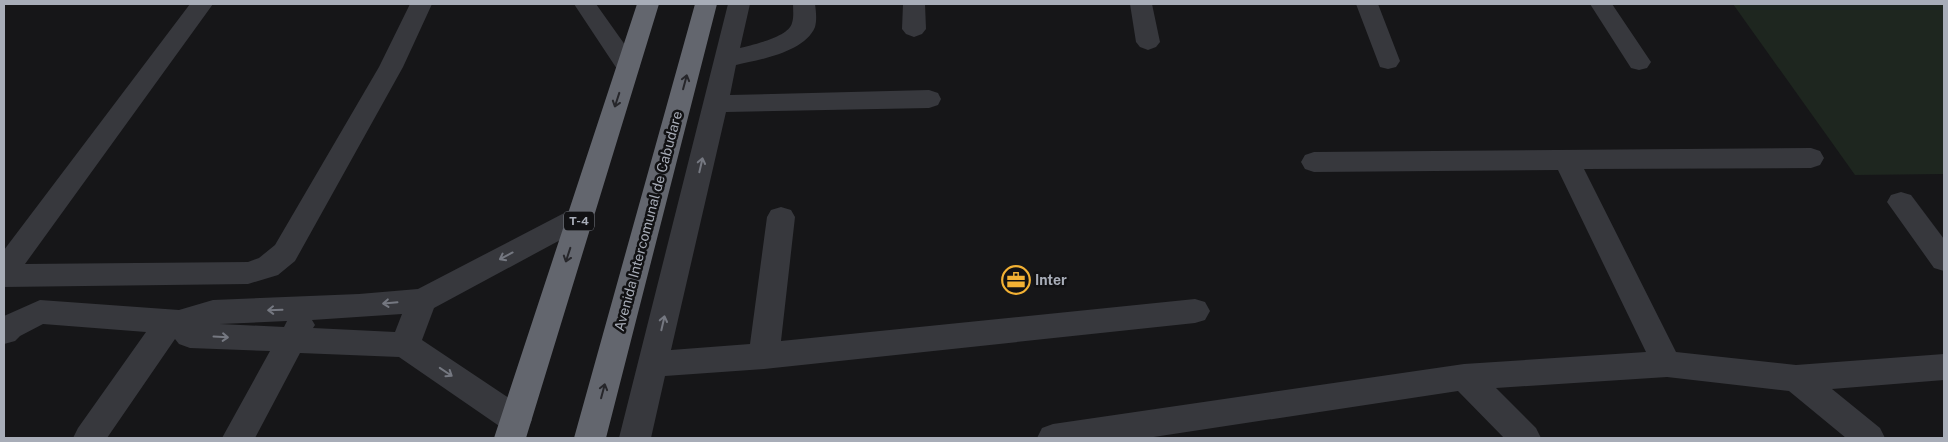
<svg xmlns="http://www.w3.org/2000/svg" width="1948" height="442" viewBox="0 0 1948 442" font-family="'Public Sans',sans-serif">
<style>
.green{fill:#1e261f}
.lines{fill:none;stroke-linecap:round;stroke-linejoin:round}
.minor{fill:#37383d;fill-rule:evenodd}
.highway{fill:#63666e;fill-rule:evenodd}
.oneway{stroke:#26262a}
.oneway2{stroke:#757881}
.labels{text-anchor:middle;stroke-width:5;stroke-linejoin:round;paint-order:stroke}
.shield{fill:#111113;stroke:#7b7e86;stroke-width:1}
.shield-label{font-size:12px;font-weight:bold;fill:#a8adb8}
.street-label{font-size:14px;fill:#a8adb8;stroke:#111113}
.poi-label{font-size:14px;font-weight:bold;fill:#a8adb8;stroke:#111113;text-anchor:start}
</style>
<rect width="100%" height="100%" fill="#161618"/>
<path class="green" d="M 1733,4 L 1944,4 L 1944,174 L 1855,175 Z"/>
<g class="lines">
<path class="minor" d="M 190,4 L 213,4 L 25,264 L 248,262 L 259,258 L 275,245 L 379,67 L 410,4 L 432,4 L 403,67 L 295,261 L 278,275 L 248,284 L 4,287 L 4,250 Z
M 574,4 L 596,4 L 640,66 L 637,72 L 628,74 L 619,72 Z
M 728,4 L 750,4 L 740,48 C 752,45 789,37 792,23 C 794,17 793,10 793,4 L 815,4 C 816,11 817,20 815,27 C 805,52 759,60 736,65 L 730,95 L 929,90 L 938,93 L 941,99 L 938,105 L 929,108 L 726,112 L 671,350 L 750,344 L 767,217 L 771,210 L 781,207 L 791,210 L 795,217 L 781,341 L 1195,299 L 1205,302 L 1210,311 L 1205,320 L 1195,323 L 764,369 L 665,376 L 651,438 L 619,438 Z
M 903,4 L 925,4 L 926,29 L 922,34 L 914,37 L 906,34 L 902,29 Z
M 1130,4 L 1152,4 L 1160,42 L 1156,47 L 1148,50 L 1140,47 L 1136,42 Z
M 1356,4 L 1378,4 L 1400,61 L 1396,67 L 1388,69 L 1380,67 Z
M 1590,4 L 1612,4 L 1651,62 L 1647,68 L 1639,70 L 1631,68 Z
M 1811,148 L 1820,151 L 1824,158 L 1820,165 L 1811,168 L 1584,169 L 1676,352 L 1796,365 L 1944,354 L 1944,380 L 1832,389 L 1880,428 L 1885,438 L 1846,438 L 1789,391 L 1667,377 L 1496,388 L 1536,428 L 1541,438 L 1504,438 L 1458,391 L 1147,438 L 1037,438 L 1042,428 L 1053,424 L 1464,364 L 1646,352 L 1558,170 L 1314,172 L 1305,169 L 1301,162 L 1305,155 L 1314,152 Z
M 1901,192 L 1911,195 L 1944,239 L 1944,271 L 1934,268 L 1887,202 L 1891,195 Z
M 580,207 L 590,210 L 594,217 L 590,224 L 434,308 L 422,340 L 527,410 L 532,420 L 527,430 L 516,434 L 505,430 L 399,357 L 300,353 L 255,438 L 222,438 L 270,351 L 190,348 L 179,344 L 175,339 L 107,438 L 73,438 L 78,428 L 146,332 L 43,324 L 20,336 L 15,341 L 4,344 L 4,316 L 40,300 L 179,310 L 213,300 L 359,294 L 418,289 L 570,210 ZM 402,314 L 395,332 L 313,328 L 315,325 L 312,320 ZM 287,321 L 284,327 L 220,324 Z"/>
<path class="highway" d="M 637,4 L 659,4 L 526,438 L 494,438 Z
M 695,4 L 717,4 L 606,438 L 574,438 Z"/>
</g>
<defs><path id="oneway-shaft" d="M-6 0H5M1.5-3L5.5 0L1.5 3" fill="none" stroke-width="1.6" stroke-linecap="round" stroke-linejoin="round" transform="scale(1.25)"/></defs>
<g class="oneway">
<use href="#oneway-shaft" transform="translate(685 82) rotate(-75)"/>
<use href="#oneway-shaft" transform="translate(617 100) rotate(108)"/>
<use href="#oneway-shaft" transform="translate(568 255) rotate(108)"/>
<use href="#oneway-shaft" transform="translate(603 391) rotate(-75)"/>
</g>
<g class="oneway2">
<use href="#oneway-shaft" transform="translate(701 165) rotate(-77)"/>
<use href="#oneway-shaft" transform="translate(506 256) rotate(152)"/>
<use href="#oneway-shaft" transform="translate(390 303) rotate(175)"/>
<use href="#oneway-shaft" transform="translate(275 310) rotate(178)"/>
<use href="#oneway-shaft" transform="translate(663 323) rotate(-77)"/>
<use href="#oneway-shaft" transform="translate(221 337) rotate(3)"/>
<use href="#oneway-shaft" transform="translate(446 372) rotate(34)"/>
</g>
<defs>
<symbol id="office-ring" viewBox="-11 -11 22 22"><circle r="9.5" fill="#111113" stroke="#f2b134" stroke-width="1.5"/><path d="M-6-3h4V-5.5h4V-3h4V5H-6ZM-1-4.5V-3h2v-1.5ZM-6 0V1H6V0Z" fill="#f2b134"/></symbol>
</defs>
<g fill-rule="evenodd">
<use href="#office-ring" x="1000" y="264" width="32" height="32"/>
</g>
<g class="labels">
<rect class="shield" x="564" y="211.5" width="30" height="19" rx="4"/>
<g class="shield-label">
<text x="579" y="225">T-4</text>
</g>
<g class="street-label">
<text transform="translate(648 221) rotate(-75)" y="5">Avenida Intercomunal de Cabudare</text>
</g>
<g class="poi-label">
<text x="1035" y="285">Inter</text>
</g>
</g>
<rect width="1948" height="442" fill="none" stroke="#a8adb8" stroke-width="10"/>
</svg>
